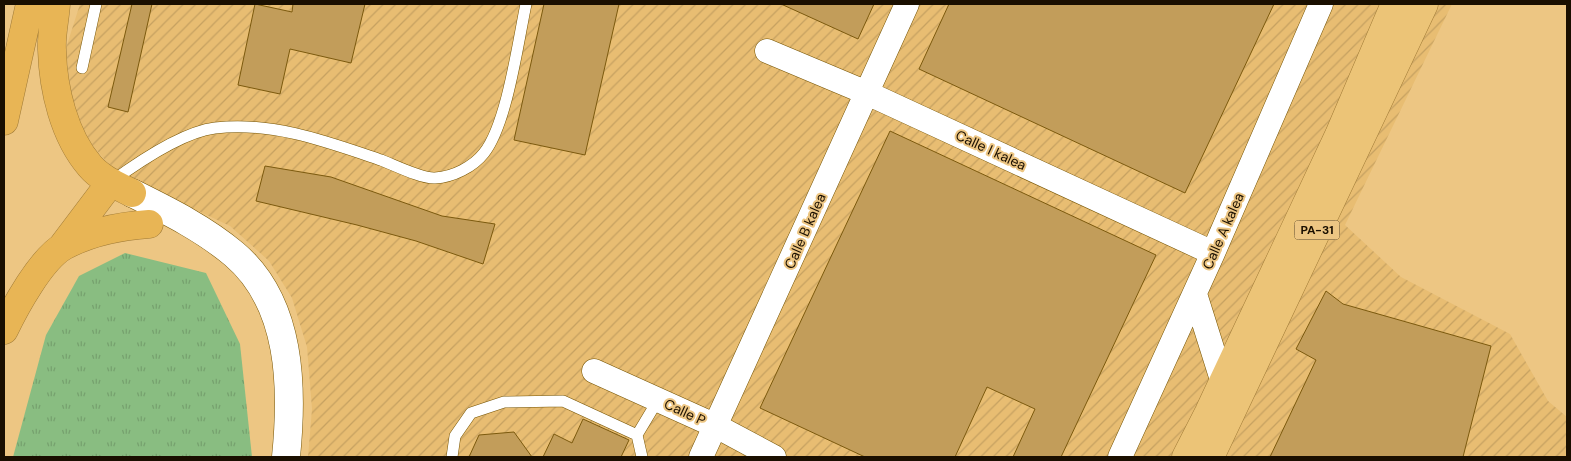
<svg xmlns="http://www.w3.org/2000/svg" width="1571" height="461" viewBox="0 0 1571 461" font-family="'DM Sans',sans-serif">
<style>
.industrial{fill:url(#industrial-furrows)}
.grass{fill:url(#grass-tufts)}
.building{fill:#c29d5a;stroke:#7c5a0e}
.lines{fill:none;stroke-linecap:round;stroke-linejoin:round}
.service-casing{stroke:#765402;stroke-width:12}
.minor-casing{stroke:#765402;stroke-width:25}
.tertiary-casing{stroke:#765402;stroke-width:29}
.trunk-casing{stroke:#a07b37;stroke-width:29}
.motorway-casing{stroke:#a07b37;stroke-width:29}
.service{stroke:#fff;stroke-width:11}
.minor{stroke:#fff;stroke-width:24}
.tertiary{stroke:#fff;stroke-width:28}
.trunk{stroke:#ecc477;stroke-width:28}
.motorway{stroke:#e8b555;stroke-width:28}
.labels{text-anchor:middle;stroke-width:4;stroke-linejoin:round;paint-order:stroke}
.shield{fill:#edc683;stroke:#594627;stroke-width:1}
.shield-label{font-size:12px;font-weight:bold;fill:#1a0f00}
.street-label{font-size:14px;fill:#1a0f00;stroke:#edc683}
</style>
<defs>
<pattern id="industrial-furrows" width="10" height="10" patternUnits="userSpaceOnUse" patternTransform="scale(1.25)"><rect width="10" height="10" fill="#e8bd72"/><path d="M-1 1l2-2M0 10L10 0M9 11l2-2" fill="none" stroke="#c6a161"/></pattern>
<pattern id="grass-tufts" width="24" height="20" patternUnits="userSpaceOnUse" patternTransform="scale(1.25)"><rect width="24" height="20" fill="#89bd81"/><path d="M3 7l-1-3M5 7V3M7 7l1-3M15 17l-1-3M17 17v-4M19 17l1-3" fill="none" stroke="#76a16e"/></pattern>
</defs>
<rect width="100%" height="100%" fill="#edc683"/>
<path class="industrial" d="M 80,4 L 1452,4 L 1345,225 L 1401,277 L 1510,334 L 1548,401 L 1567,417 L 1567,457 L 308,457 L 312,409 L 307,347 L 292,298 L 269,261 L 230,226 L 194,209 L 160,198 L 110,166 L 84,135 L 71,97 L 66,48 Z"/>
<path class="grass" d="M 125,253 L 206,273 L 240,344 L 252,457 L 13,457 L 46,335 L 79,276 Z"/>
<path class="building" d="M 132,4 L 152,4 L 128,112 L 108,107 Z
M 255,4 L 292,12 L 293,4 L 365,4 L 351,63 L 290,49 L 280,94 L 238,85 Z
M 544,4 L 619,4 L 585,155 L 514,140 Z
M 781,4 L 874,4 L 858,39 Z
M 949,4 L 1274,4 L 1185,193 L 919,69 Z
M 890,131 L 1156,255 L 1061,457 L 1013,457 L 1035,409 L 987,387 L 955,457 L 865,457 L 760,408 Z
M 265,166 L 331,177 L 442,216 L 495,224 L 483,264 L 416,241 L 357,225 L 256,201 Z
M 1326,291 L 1343,304 L 1491,346 L 1463,457 L 1270,457 L 1316,360 L 1296,349 Z
M 583,419 L 629,440 L 621,457 L 543,457 L 554,434 L 572,443 Z
M 514,432 L 532,457 L 469,457 L 479,435 Z"/>
<g class="lines">
<defs>
<path id="service" d="M 82,68 L 96,4
M 111,182 C 137,163 182,132 215,128 C 272,121 328,142 381,160 C 394,165 422,179 435,178 C 453,177 473,167 484,153 C 507,124 518,42 526,4
M 637,435 L 658,400
M 452,457 L 455,436 L 471,413 L 504,402 L 563,401 L 637,435 L 642,457"/>
<path id="minor" d="M 767,51 L 867,93 L 1213,253
M 1195,294 L 1223,383
M 594,371 L 716,426 L 774,457
M 701,457 L 907,4
M 1120,457 L 1213,253 L 1321,4"/>
<path id="tertiary" d="M 132,193 C 168,211 203,228 234,254 C 292,303 293,388 286,457"/>
<path id="trunk" d="M 1186,457 L 1209,412 L 1339,135 L 1395,4
M 1210,457 L 1424,4"/>
<path id="motorway" d="M 56,4 C 55,19 51,35 52,50 C 53,89 64,136 90,166 C 101,179 118,186 132,193
M 4,121 L 30,4
M 62,247 L 111,182
M 4,330 C 15,307 41,259 64,246 C 90,232 120,226 149,224"/>
</defs>
<use href="#service" class="service-casing"/>
<use href="#minor" class="minor-casing"/>
<use href="#tertiary" class="tertiary-casing"/>
<use href="#trunk" class="trunk-casing"/>
<use href="#motorway" class="motorway-casing"/>
<use href="#service" class="service"/>
<use href="#minor" class="minor"/>
<use href="#tertiary" class="tertiary"/>
<use href="#trunk" class="trunk"/>
<use href="#motorway" class="motorway"/>
</g>
<g class="labels">
<rect class="shield" x="1294.5" y="220.5" width="45" height="19" rx="4"/>
<g class="shield-label">
<text x="1317" y="234">PA-31</text>
</g>
<g class="street-label">
<text transform="translate(991 150) rotate(25)" y="5">Calle I kalea</text>
<text transform="translate(805 231) rotate(-66)" y="5">Calle B kalea</text>
<text transform="translate(1223 231) rotate(-66)" y="5">Calle A kalea</text>
<text transform="translate(685 412) rotate(25)" y="5">Calle P</text>
</g>
</g>
<rect width="1571" height="461" fill="none" stroke="#1a0f00" stroke-width="10"/>
</svg>
